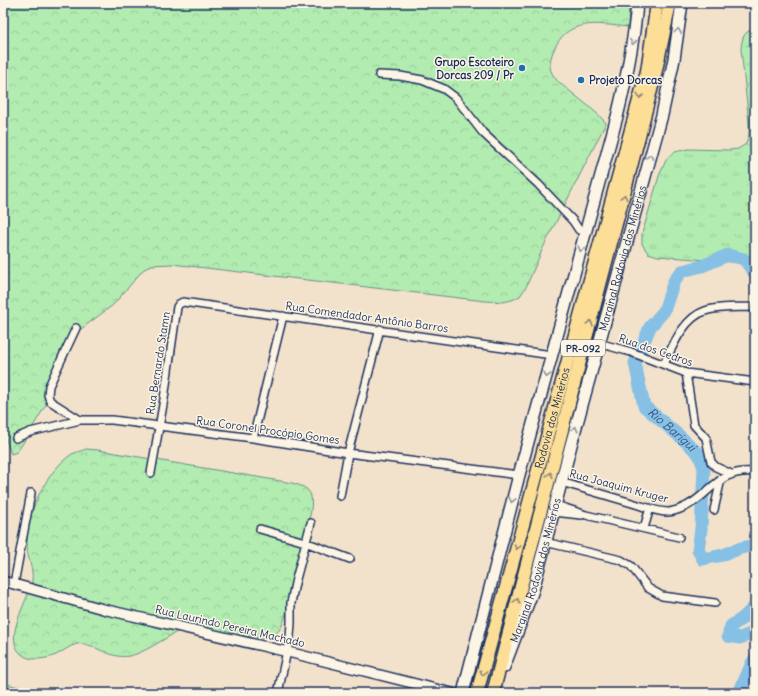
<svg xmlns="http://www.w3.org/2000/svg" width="758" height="696" viewBox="0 0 758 696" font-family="Delius,sans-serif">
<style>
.grass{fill:url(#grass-tufts);stroke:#668e87}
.forest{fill:url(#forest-crowns);stroke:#668e87}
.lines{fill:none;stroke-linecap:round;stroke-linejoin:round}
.river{stroke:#86c0e5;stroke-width:13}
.minor-casing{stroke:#1b2f5e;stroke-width:10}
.tertiary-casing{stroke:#1b2f5e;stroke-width:12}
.secondary-casing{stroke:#1b2f5e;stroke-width:14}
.primary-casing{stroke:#1b2f5e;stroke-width:15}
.minor{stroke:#fcf5e5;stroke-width:7}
.tertiary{stroke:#fcf5e5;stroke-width:9}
.secondary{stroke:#fcf5e5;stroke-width:11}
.primary{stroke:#fcde96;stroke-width:12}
.oneway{stroke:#8c92a2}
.oneway2{stroke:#8c867a}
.poi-dot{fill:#1f6fb2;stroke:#fcf5e5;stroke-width:1.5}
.labels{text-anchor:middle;stroke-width:3;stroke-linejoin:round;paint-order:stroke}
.shield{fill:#fcf5e5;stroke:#5e6a86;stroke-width:1}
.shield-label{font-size:10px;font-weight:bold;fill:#1b2f5e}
.poi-label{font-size:11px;font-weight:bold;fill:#1b2f5e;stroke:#fcf5e5;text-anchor:end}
.street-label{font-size:11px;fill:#1b2f5e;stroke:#fcf5e5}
.water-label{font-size:12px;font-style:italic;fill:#365380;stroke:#fcf5e5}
</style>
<defs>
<pattern id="grass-tufts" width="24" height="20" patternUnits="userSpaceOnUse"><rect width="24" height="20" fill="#b2ecb0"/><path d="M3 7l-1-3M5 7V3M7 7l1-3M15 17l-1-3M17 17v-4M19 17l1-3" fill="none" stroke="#98cb9a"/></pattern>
<pattern id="forest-crowns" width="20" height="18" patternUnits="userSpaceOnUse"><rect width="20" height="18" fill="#b2ecb0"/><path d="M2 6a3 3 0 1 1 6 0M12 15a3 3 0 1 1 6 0" fill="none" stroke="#98cb9a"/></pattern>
</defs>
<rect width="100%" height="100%" fill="#f3e2cb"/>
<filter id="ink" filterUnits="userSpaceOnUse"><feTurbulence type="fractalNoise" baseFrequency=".025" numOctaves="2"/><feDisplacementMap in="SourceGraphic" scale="8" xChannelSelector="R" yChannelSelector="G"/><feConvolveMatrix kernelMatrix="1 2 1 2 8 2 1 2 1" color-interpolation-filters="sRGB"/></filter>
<g filter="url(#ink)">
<path class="grass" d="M 755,29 L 755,264 L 670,257 L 658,256 L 648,253 L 642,244 L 642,234 L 659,176 L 667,158 L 675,152 L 688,149 L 730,150 L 738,149 L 746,144 L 749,134 L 749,123 L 741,49 C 742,39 743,31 755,29 Z"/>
<path class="forest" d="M 3,3 L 629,3 L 628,27 C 598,24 566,17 553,52 C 550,60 548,67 553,75 C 557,82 565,87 571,92 C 583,102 596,111 606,123 L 543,248 L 526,287 L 520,296 L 512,300 L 503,302 L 485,301 L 172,264 L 151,265 L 143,270 L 113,305 L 73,335 L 54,383 L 47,403 L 23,443 L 17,452 L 11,454 L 6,439 L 3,416 Z
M 86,449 L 98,450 L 292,483 C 310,488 313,492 311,511 L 287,610 C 284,620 282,631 272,636 C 260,641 218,631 203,629 C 199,628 193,626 189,626 C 184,627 179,631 175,633 C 162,640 144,653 129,656 C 109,660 92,641 77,644 C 69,646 64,651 56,655 C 47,659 32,661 24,656 C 0,640 28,603 32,581 C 34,569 27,558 27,546 C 25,515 46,471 72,454 C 76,452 82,451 86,449 Z
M 3,683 L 41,693 L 3,693 Z"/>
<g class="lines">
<g class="river">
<path id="s1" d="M 755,274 L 744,259 L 728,255 L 702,266 L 682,271 L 674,281 L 664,311 L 650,327 L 635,363 L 644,406 L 684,440 L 699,454 L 704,468 L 701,529 L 698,550 L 703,559 L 723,555 L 741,548 L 755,545"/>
<path d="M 755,606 L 743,618 L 731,626 L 728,636 L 740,638 L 755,632"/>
<path d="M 739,693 L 752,663 L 755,659"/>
</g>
<defs>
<path id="minor" d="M 379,75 L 400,76 L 422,80 L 444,89 L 456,98 L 483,133 L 538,184 L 573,221 L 579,230 L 586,233
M 76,328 L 49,386 L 48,395 L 50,401 L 80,420
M 598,343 L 631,352 L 686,373 L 755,382
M 664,364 C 673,345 684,318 705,311 C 720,306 739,308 755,307
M 686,373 L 694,425 L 706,438 L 711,462 L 716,467 L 731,474
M 16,438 L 30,432 L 80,420 L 112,420 L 253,438 L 348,453 L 519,475
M 253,438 L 283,316
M 151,473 L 164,399 L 177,307 L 179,304 L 183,302 L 552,355
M 561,482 C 585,489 608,496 632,503 C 643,506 656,512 668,512 C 671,512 677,510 680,509 C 710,498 716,468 755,472
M 340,496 L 348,453 L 380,329
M 556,505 L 586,515 L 679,537
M 714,510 L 721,479
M 554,512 L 581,515
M 644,528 L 650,508
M 260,529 L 305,542 L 350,559
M 545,542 L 621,560 L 631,566 L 648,588 L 662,596 L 715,603
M 14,584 L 31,493
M 278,693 L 290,637 L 291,623 L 291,603 L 295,583 L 311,523"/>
<path id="tertiary" d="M 3,581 L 103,609 L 288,652 L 452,693"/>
<g id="secondary">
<path id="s2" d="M 504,667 L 533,590 L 571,445 L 662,115 L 674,59 L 682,3"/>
<path d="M 463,693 L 519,475 L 618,113 C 627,76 634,41 637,3"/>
</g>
<g id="primary">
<path id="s3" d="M 477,693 L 647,71 L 657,3"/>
<path d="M 493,693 L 655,75 L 670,3"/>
</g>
</defs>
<use href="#minor" class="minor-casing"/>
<use href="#tertiary" class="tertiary-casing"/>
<use href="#secondary" class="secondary-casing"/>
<use href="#primary" class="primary-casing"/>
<use href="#minor" class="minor"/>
<use href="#tertiary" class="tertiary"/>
<use href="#secondary" class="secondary"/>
<use href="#primary" class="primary"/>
</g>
<defs><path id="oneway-chevron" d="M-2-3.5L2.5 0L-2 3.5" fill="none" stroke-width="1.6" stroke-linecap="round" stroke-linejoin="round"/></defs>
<g class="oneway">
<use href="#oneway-chevron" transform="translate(678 31) rotate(-82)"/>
<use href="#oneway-chevron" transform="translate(633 42) rotate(99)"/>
<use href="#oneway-chevron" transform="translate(650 157) rotate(-74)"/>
<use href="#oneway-chevron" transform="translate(581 249) rotate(106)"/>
<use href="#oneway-chevron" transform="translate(547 375) rotate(105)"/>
<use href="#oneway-chevron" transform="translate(575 429) rotate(-75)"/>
<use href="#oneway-chevron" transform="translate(512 500) rotate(104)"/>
</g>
<g class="oneway2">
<use href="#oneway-chevron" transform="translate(640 96) rotate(105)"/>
<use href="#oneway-chevron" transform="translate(624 197) rotate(-76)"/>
<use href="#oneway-chevron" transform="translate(590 323) rotate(-75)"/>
<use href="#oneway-chevron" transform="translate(550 475) rotate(-75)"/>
<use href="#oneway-chevron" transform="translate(517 547) rotate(105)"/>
<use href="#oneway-chevron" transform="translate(517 601) rotate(-75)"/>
<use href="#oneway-chevron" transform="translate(483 673) rotate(105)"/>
</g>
</g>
<g class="poi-dot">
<circle cx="522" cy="68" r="4"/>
<circle cx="581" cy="80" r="4"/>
</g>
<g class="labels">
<rect class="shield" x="561" y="340" width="44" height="16" rx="3"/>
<g class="shield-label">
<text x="583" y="352">PR-092</text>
</g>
<g class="poi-label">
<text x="514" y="66">Grupo Escoteiro<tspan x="514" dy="13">Dorcas 209 / Pr</tspan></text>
<text x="589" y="84" text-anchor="start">Projeto Dorcas</text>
</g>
<g class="street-label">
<text dy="4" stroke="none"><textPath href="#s2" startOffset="426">Marginal Rodovia dos Minérios</textPath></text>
<text transform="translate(367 317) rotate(8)" y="4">Rua Comendador Antônio Barros</text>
<text transform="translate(656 350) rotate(19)" y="4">Rua dos Cedros</text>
<text transform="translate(158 363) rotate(-81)" y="4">Rua Bernardo Stamn</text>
<text dy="4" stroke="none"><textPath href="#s3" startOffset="285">Rodovia dos Minérios</textPath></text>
<text transform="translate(268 430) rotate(8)" y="4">Rua Coronel Procópio Gomes</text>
<text transform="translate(619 486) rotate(15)" y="4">Rua Joaquim Kruger</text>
<text dy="4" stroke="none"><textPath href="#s2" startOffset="102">Marginal Rodovia dos Minérios</textPath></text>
<text transform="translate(230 626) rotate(13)" y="4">Rua Laurindo Pereira Machado</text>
</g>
<g class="water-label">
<text dy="4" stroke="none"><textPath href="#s1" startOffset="269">Rio Barigui</textPath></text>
</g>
</g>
<rect width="758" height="696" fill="none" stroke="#fcf5e5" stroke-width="16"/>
<rect x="8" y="8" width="742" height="680" fill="none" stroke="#1b2f5e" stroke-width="1.5" filter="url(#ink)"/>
</svg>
